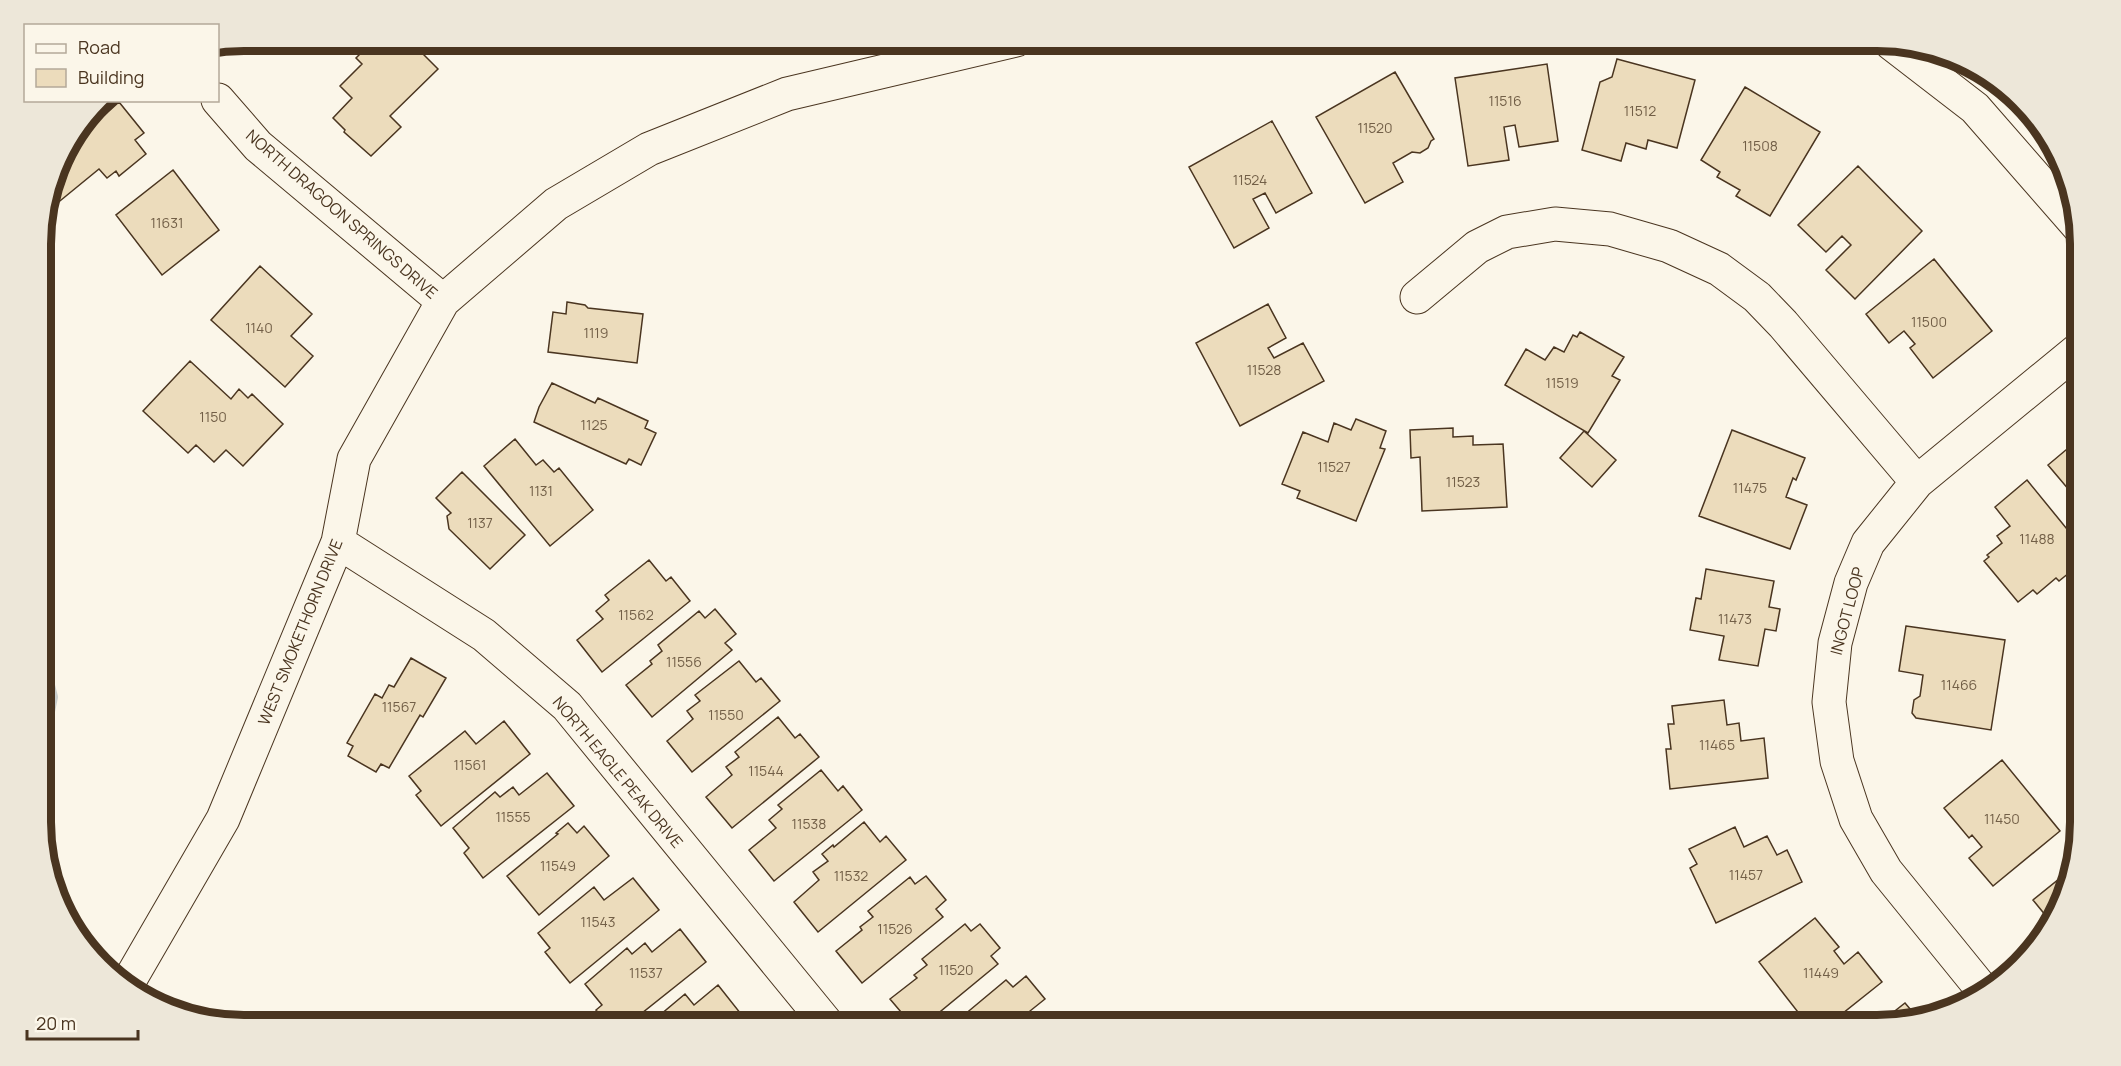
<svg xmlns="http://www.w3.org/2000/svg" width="2121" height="1066" viewBox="0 0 2121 1066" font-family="Manrope,sans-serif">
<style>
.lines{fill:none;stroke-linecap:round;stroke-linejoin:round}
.stream{stroke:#c9cecd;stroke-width:10}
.building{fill:#ecdcbc;stroke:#4a3520;stroke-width:1.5}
.street-casing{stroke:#4a3520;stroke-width:35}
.street{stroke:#fbf6e9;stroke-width:33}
.labels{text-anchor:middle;stroke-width:4.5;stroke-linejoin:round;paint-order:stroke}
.number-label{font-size:14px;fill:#725f47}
.street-label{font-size:16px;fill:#4a3520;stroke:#fbf6e9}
.rim{fill:none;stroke:#4a3520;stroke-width:8}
</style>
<rect width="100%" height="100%" fill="#fbf6e9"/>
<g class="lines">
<path class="stream" d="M 42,654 L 53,697 L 42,750"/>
</g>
<path class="building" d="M 258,40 L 278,40 L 266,51 Z
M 374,40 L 409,40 L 438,69 L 390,116 L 401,127 L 371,156 L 344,132 L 345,130 L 333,118 L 352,98 L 340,86 L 362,64 L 356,58 Z
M 1617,59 L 1695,80 L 1677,148 L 1648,140 L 1646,149 L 1626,143 L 1621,161 L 1582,150 L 1600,82 L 1612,77 Z
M 1547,64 L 1558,141 L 1519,147 L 1515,125 L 1504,127 L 1509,160 L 1468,166 L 1455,78 Z
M 1395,72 L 1434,139 L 1431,141 L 1428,148 L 1420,153 L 1412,152 L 1393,163 L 1403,182 L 1365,203 L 1316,117 Z
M 1745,87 L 1820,132 L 1770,216 L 1736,196 L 1740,190 L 1717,177 L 1720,172 L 1701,160 Z
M 119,102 L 144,133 L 135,140 L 146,154 L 119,176 L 116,171 L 107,178 L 99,169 L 55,205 L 50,198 L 62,154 L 93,113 L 99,120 Z
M 1272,121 L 1312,193 L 1276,213 L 1265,193 L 1253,199 L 1269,228 L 1234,248 L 1189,167 Z
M 1858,166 L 1922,231 L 1855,299 L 1826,270 L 1851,245 L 1842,236 L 1826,252 L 1798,225 Z
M 173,170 L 219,230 L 162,275 L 116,215 Z
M 1934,259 L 1992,331 L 1933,378 L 1910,348 L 1915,344 L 1904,331 L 1889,343 L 1866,314 Z
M 260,266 L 312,314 L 291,336 L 313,356 L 285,387 L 211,320 Z
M 567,302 L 585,305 L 588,308 L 643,314 L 637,363 L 548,352 L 553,312 L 566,314 Z
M 1268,304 L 1286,338 L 1268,348 L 1274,358 L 1303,343 L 1324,381 L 1240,426 L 1196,343 Z
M 1580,332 L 1624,357 L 1612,376 L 1620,380 L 1588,433 L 1505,385 L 1526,349 L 1545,360 L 1554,347 L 1564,352 L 1573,335 L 1577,337 Z
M 190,361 L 231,399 L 239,389 L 248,398 L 252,394 L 283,424 L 243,466 L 226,450 L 214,462 L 196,445 L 188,453 L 143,411 Z
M 552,383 L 595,403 L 598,398 L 648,421 L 645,428 L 656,433 L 641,465 L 629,459 L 626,464 L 534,422 L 539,407 Z
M 1356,419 L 1386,431 L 1380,448 L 1385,449 L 1356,521 L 1297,498 L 1300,491 L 1282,484 L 1303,432 L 1328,442 L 1334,423 L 1351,430 Z
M 1453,428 L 1453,437 L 1473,436 L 1473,445 L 1503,444 L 1507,507 L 1422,511 L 1420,457 L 1411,458 L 1410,430 Z
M 1732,430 L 1805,458 L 1796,480 L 1793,478 L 1786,497 L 1807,505 L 1790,549 L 1699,516 Z
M 1584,431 L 1616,460 L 1592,487 L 1560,458 Z
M 515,439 L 536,465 L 543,460 L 554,472 L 559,468 L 593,510 L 550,546 L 484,466 Z
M 2079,439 L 2080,503 L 2048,465 Z
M 462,472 L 525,535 L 490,569 L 449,529 L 447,516 L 451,513 L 436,498 Z
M 2027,480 L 2080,545 L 2080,564 L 2059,581 L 2056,578 L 2037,594 L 2033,590 L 2018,602 L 1984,561 L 1989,557 L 1987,555 L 2002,543 L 1997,536 L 2010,526 L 1995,507 Z
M 649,560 L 666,581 L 671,577 L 690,601 L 602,672 L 577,640 L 603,619 L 596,611 L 609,600 L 605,595 Z
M 1706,569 L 1774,581 L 1769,607 L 1780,609 L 1776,631 L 1765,629 L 1758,666 L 1719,660 L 1724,636 L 1690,630 L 1696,598 L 1701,599 Z
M 715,609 L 736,634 L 725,643 L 732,650 L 652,717 L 626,685 L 652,664 L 650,661 L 662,651 L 658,645 L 699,611 L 705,618 Z
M 1906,626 L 2005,640 L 1991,730 L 1916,718 L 1912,713 L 1914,700 L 1920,696 L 1923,675 L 1899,671 Z
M 411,658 L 446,678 L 423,717 L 420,715 L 389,768 L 381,764 L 376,772 L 348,756 L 353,746 L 347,743 L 375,694 L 382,698 L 389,685 L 394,687 Z
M 739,661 L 756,682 L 761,678 L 780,701 L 692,772 L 667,741 L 693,719 L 687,711 L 700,701 L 695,695 Z
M 1724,700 L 1727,725 L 1739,723 L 1741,741 L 1764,738 L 1768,778 L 1670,789 L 1666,749 L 1671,749 L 1668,724 L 1674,724 L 1672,706 Z
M 778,717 L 795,738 L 800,734 L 819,757 L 732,828 L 706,797 L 732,775 L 726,767 L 739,757 L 735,752 Z
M 504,721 L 530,754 L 441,826 L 416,795 L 421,791 L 409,776 L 465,731 L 476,744 Z
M 2002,760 L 2060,831 L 1993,886 L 1969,858 L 1982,847 L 1972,835 L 1969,838 L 1944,808 Z
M 821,770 L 838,791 L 843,786 L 862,810 L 774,881 L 749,850 L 776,828 L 769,820 L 782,809 L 778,805 Z
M 547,773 L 574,806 L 483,878 L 464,853 L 469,848 L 453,828 L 495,792 L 500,797 L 513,787 L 519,795 Z
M 864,822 L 880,842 L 886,836 L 906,860 L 818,932 L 794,902 L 819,880 L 813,872 L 828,861 L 822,854 L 833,845 L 834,847 Z
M 568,823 L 577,833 L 584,826 L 609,856 L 539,915 L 507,876 L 558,834 L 556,833 Z
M 1735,827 L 1744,847 L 1767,836 L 1777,855 L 1787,850 L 1802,882 L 1716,923 L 1690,868 L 1697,864 L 1689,849 Z
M 2069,871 L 2060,912 L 2051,922 L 2033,900 Z
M 926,876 L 946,900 L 936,909 L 943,917 L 862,983 L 836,951 L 862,930 L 860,927 L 873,917 L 868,911 L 910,877 L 915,884 Z
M 633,878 L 659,910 L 570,983 L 545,952 L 550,948 L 538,933 L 594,887 L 604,900 Z
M 1815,918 L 1839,947 L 1834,951 L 1844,964 L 1858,952 L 1882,982 L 1828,1025 L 1808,1025 L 1759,962 Z
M 965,924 L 971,931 L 980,924 L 1000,948 L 991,956 L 998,964 L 924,1025 L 912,1025 L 890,999 L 917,978 L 914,975 L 927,965 L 922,959 Z
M 680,929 L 706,962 L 627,1025 L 609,1025 L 596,1010 L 602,1005 L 585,984 L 627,948 L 632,954 L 645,943 L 652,952 Z
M 1026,976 L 1045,999 L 1030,1011 L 1037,1019 L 1030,1025 L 963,1025 L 969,1021 L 964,1015 L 1006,980 L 1013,987 Z
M 718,985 L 741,1014 L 726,1025 L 648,1025 L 685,994 L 694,1005 Z
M 1905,1003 L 1916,1016 L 1890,1025 L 1877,1025 Z"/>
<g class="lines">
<defs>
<path id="street" d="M 1892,44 L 1975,108 L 2079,227
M 218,100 L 258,146 L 443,301
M 1417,297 L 1477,247 L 1507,232 L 1555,224 L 1610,229 L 1669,246 L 1719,269 L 1757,297 L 1783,324 L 1917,482
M 338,542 L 484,635 L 567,706 L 828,1025
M 128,983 L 223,819 L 338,542 L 354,459 L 443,301 L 556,204 L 649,149 L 787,94 L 1016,40
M 1985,993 L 1886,871 L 1856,819 L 1837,761 L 1829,702 L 1835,643 L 1851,583 L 1868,543 L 1917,482 L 2079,349"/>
</defs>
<use href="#street" class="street-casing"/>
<use href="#street" class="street"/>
</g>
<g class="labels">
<g class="number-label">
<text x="1505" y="106">11516</text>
<text x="1640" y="116">11512</text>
<text x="1375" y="133">11520</text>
<text x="1760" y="151">11508</text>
<text x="1250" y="185">11524</text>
<text x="167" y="228">11631</text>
<text x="1929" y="327">11500</text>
<text x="259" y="333">1140</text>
<text x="596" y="338">1119</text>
<text x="1264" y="375">11528</text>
<text x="1562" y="388">11519</text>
<text x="213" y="422">1150</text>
<text x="594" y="430">1125</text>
<text x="1334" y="472">11527</text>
<text x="1463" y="487">11523</text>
<text x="1750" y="493">11475</text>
<text x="541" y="496">1131</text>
<text x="480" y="528">1137</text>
<text x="2037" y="544">11488</text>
<text x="636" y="620">11562</text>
<text x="1735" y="624">11473</text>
<text x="684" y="667">11556</text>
<text x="1959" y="690">11466</text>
<text x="399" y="712">11567</text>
<text x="726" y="720">11550</text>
<text x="1717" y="750">11465</text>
<text x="470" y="770">11561</text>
<text x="766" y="776">11544</text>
<text x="513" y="822">11555</text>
<text x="2002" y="824">11450</text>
<text x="809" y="829">11538</text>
<text x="558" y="871">11549</text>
<text x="1746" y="880">11457</text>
<text x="851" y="881">11532</text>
<text x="598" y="927">11543</text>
<text x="895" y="934">11526</text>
<text x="956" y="975">11520</text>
<text x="646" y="978">11537</text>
<text x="1821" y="978">11449</text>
</g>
<g class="street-label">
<text transform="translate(342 214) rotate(41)" y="6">NORTH DRAGOON SPRINGS DRIVE</text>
<text transform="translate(1847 611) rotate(-75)" y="6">INGOT LOOP</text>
<text transform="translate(300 632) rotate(-68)" y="6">WEST SMOKETHORN DRIVE</text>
<text transform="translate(618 772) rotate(50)" y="6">NORTH EAGLE PEAK DRIVE</text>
</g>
</g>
<path d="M0 0H2121V1066H0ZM244 51H1877A193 193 0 0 1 2070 244V822A193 193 0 0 1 1877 1015H244A193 193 0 0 1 51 822V244A193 193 0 0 1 244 51Z" fill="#ede7d9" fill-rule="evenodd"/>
<path class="rim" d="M244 51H1877A193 193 0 0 1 2070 244V822A193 193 0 0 1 1877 1015H244A193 193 0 0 1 51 822V244A193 193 0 0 1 244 51Z"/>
<rect x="24" y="24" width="195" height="78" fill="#fbf6e9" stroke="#b4a999" stroke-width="1.5"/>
<rect x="36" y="44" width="30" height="9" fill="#fbf6e9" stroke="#b4a999" stroke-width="1.5"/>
<text x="78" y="54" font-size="18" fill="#4a3520">Road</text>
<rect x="36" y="69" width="30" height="18" fill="#ecdcbc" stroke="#b4a999" stroke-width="1.5"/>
<text x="78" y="84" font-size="18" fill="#4a3520">Building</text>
<path d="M27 1030v9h111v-9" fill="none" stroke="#4a3520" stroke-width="3"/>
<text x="36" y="1030" font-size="18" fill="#4a3520" stroke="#fbf6e9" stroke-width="4.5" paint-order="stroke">20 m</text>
</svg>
